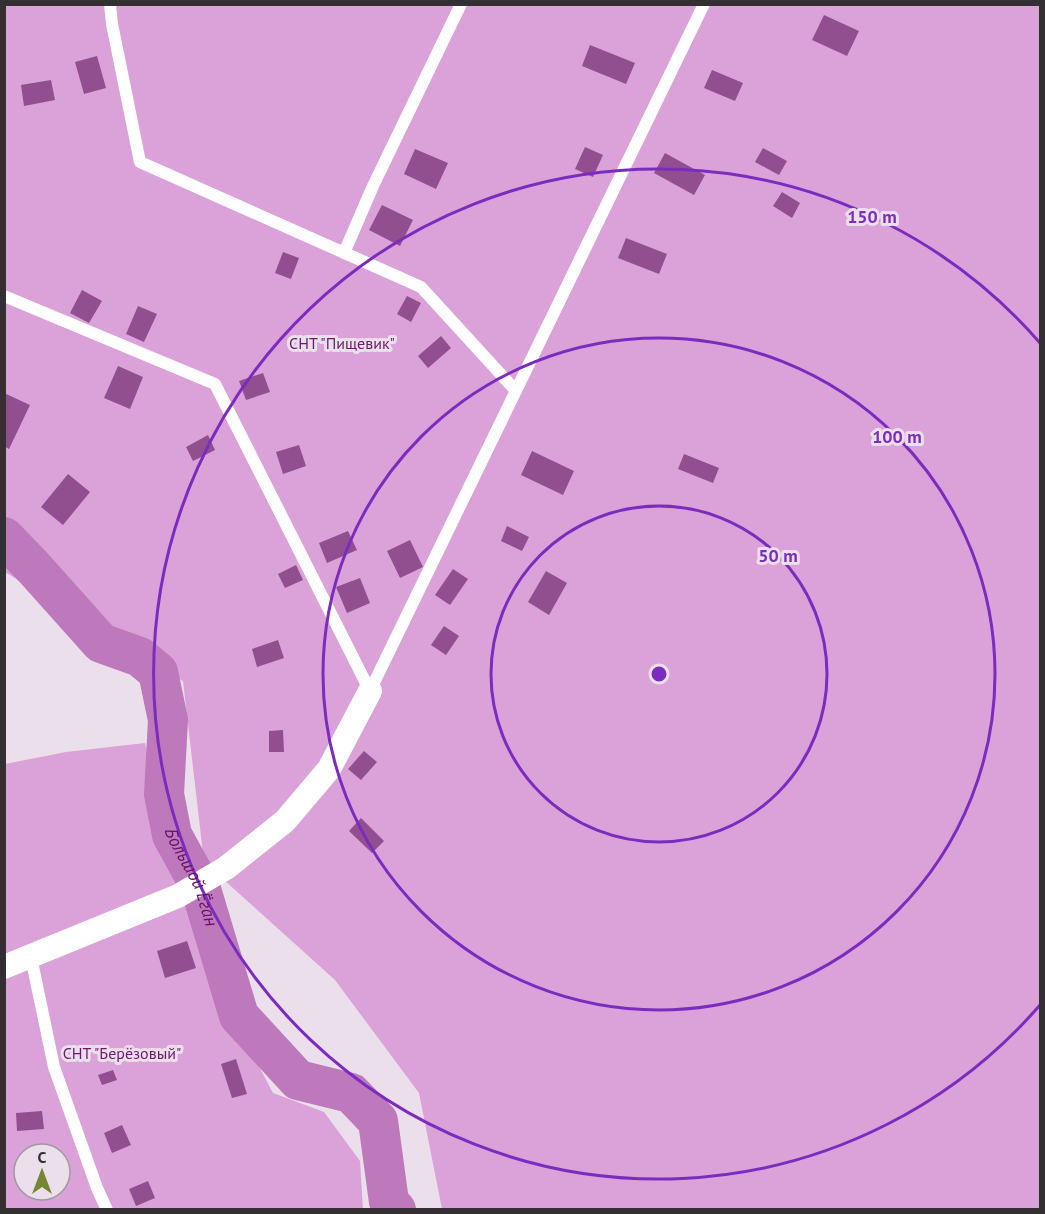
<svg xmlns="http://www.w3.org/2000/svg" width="1045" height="1214" viewBox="0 0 1045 1214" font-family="'PT Sans',sans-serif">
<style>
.green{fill:#daa2d8;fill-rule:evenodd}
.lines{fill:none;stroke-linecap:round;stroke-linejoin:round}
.river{stroke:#be79bc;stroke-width:40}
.building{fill:#914f90}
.service{stroke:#fff;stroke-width:12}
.minor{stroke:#fff;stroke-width:24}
.ring{fill:none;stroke:#7b2cbf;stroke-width:3}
.labels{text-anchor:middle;stroke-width:6;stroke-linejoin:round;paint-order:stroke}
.park-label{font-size:16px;fill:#6c196d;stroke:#ebdfeb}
.water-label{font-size:18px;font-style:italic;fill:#671268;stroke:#ebdfeb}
.centre{fill:#7b2cbf;stroke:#ebdfeb;stroke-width:3}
.ring-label{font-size:18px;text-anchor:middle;font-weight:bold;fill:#7b2cbf;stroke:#ebdfeb;stroke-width:6;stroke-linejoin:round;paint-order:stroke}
</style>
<rect width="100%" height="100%" fill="#ebdfeb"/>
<path class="green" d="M 4,5 L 1040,5 L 1040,1209 L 442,1209 L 419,1093 L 335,980 L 204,862 L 183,681 L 5,572 Z
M 145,743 L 172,862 L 205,928 L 210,954 L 233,1017 L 273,1093 L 324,1112 L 360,1161 L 363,1209 L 5,1210 L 5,764 L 66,752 ZM 24,1154 L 60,1154 L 60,1190 L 24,1190 Z"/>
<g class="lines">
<path class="river" id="s1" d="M 4,537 L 33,567 L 101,643 L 140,657 L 158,672 L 168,720 L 164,794 L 172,835 L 200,886 L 239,1016 L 298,1080 L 351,1093 L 378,1121 L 389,1202 L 396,1210"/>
</g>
<path class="building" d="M 824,15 L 859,31 L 847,56 L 812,40 Z
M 590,45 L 635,63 L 626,84 L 582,66 Z
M 97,56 L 106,88 L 84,94 L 75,62 Z
M 712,70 L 743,83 L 735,101 L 704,88 Z
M 51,80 L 55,100 L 24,106 L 21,85 Z
M 585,147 L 603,155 L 593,177 L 575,169 Z
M 763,148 L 787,161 L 779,175 L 755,162 Z
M 415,149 L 448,163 L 436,189 L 404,174 Z
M 665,153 L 705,175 L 694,195 L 654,173 Z
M 782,192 L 800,203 L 792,218 L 773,206 Z
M 382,205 L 413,220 L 400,246 L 369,230 Z
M 626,238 L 667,254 L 659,274 L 618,258 Z
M 283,252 L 299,258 L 291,279 L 275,273 Z
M 82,290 L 102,301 L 89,323 L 70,313 Z
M 407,296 L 421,303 L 411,322 L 397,314 Z
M 138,306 L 157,314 L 144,342 L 126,334 Z
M 441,336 L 451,348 L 428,368 L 418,356 Z
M 118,366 L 143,377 L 130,409 L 104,398 Z
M 263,373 L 270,392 L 246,400 L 239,381 Z
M 4,393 L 30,405 L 9,449 L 4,446 Z
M 208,435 L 215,450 L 193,461 L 186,447 Z
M 299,445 L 306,466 L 283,474 L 276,452 Z
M 532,451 L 574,471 L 563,495 L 521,475 Z
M 684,454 L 719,468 L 713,483 L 678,469 Z
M 68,474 L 90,492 L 63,525 L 41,507 Z
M 507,526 L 529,537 L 522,551 L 501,541 Z
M 348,531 L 357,550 L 327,563 L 319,543 Z
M 410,540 L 423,567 L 400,578 L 387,551 Z
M 296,565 L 303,580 L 285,588 L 278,574 Z
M 453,569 L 468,579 L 450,605 L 435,595 Z
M 546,571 L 567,583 L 549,615 L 528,602 Z
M 360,578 L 370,603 L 347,613 L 336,587 Z
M 444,626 L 459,636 L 446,655 L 431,645 Z
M 278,640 L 284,658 L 257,667 L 252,649 Z
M 283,730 L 284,752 L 269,752 L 269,731 Z
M 364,751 L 377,762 L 361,780 L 348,769 Z
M 361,818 L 384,841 L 372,853 L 349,831 Z
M 187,941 L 196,968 L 165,978 L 157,951 Z
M 236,1059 L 247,1094 L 232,1098 L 221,1064 Z
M 113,1070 L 117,1080 L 102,1085 L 98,1075 Z
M 42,1111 L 44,1129 L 17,1131 L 16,1113 Z
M 122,1125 L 131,1145 L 112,1153 L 104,1133 Z
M 14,1164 L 24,1165 L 24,1178 L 14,1178 Z
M 148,1181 L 155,1198 L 136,1206 L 129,1189 Z"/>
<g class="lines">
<path class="service" d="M 110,4 L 112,24 L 140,162 L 421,287 L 516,391
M 344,253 L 373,186 L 461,4
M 4,296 L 215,384 L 370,691
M 370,691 L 704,4
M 31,957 L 54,1067 L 97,1188 L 107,1210"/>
<path class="minor" d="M 4,967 L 178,896 L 226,868 L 285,821 L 329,769 L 370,691"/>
</g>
<g class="ring">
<circle cx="659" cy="674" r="168"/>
<circle cx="659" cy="674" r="336"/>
<path d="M1040 1005A505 505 0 1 1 1040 343"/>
</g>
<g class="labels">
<g class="park-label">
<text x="342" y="349">СНТ "Пищевик"</text>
<text x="122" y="1059">СНТ "Берёзовый"</text>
</g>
<g class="water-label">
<text dy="6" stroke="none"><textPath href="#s1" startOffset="420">Большой Ёган</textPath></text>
</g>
</g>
<circle cx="659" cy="674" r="9" class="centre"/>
<g class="ring-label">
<text x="872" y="223">150 m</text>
<text x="897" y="443">100 m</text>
<text x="778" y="562">50 m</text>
</g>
<rect width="1045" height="1214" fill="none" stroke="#332f33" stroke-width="12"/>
<g transform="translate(42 1172)"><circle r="28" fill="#ebdfeb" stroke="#a199a1" stroke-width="1.5"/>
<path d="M0-4.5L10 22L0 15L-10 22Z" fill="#778533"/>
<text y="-9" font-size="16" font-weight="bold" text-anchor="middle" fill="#332f33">С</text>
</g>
</svg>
